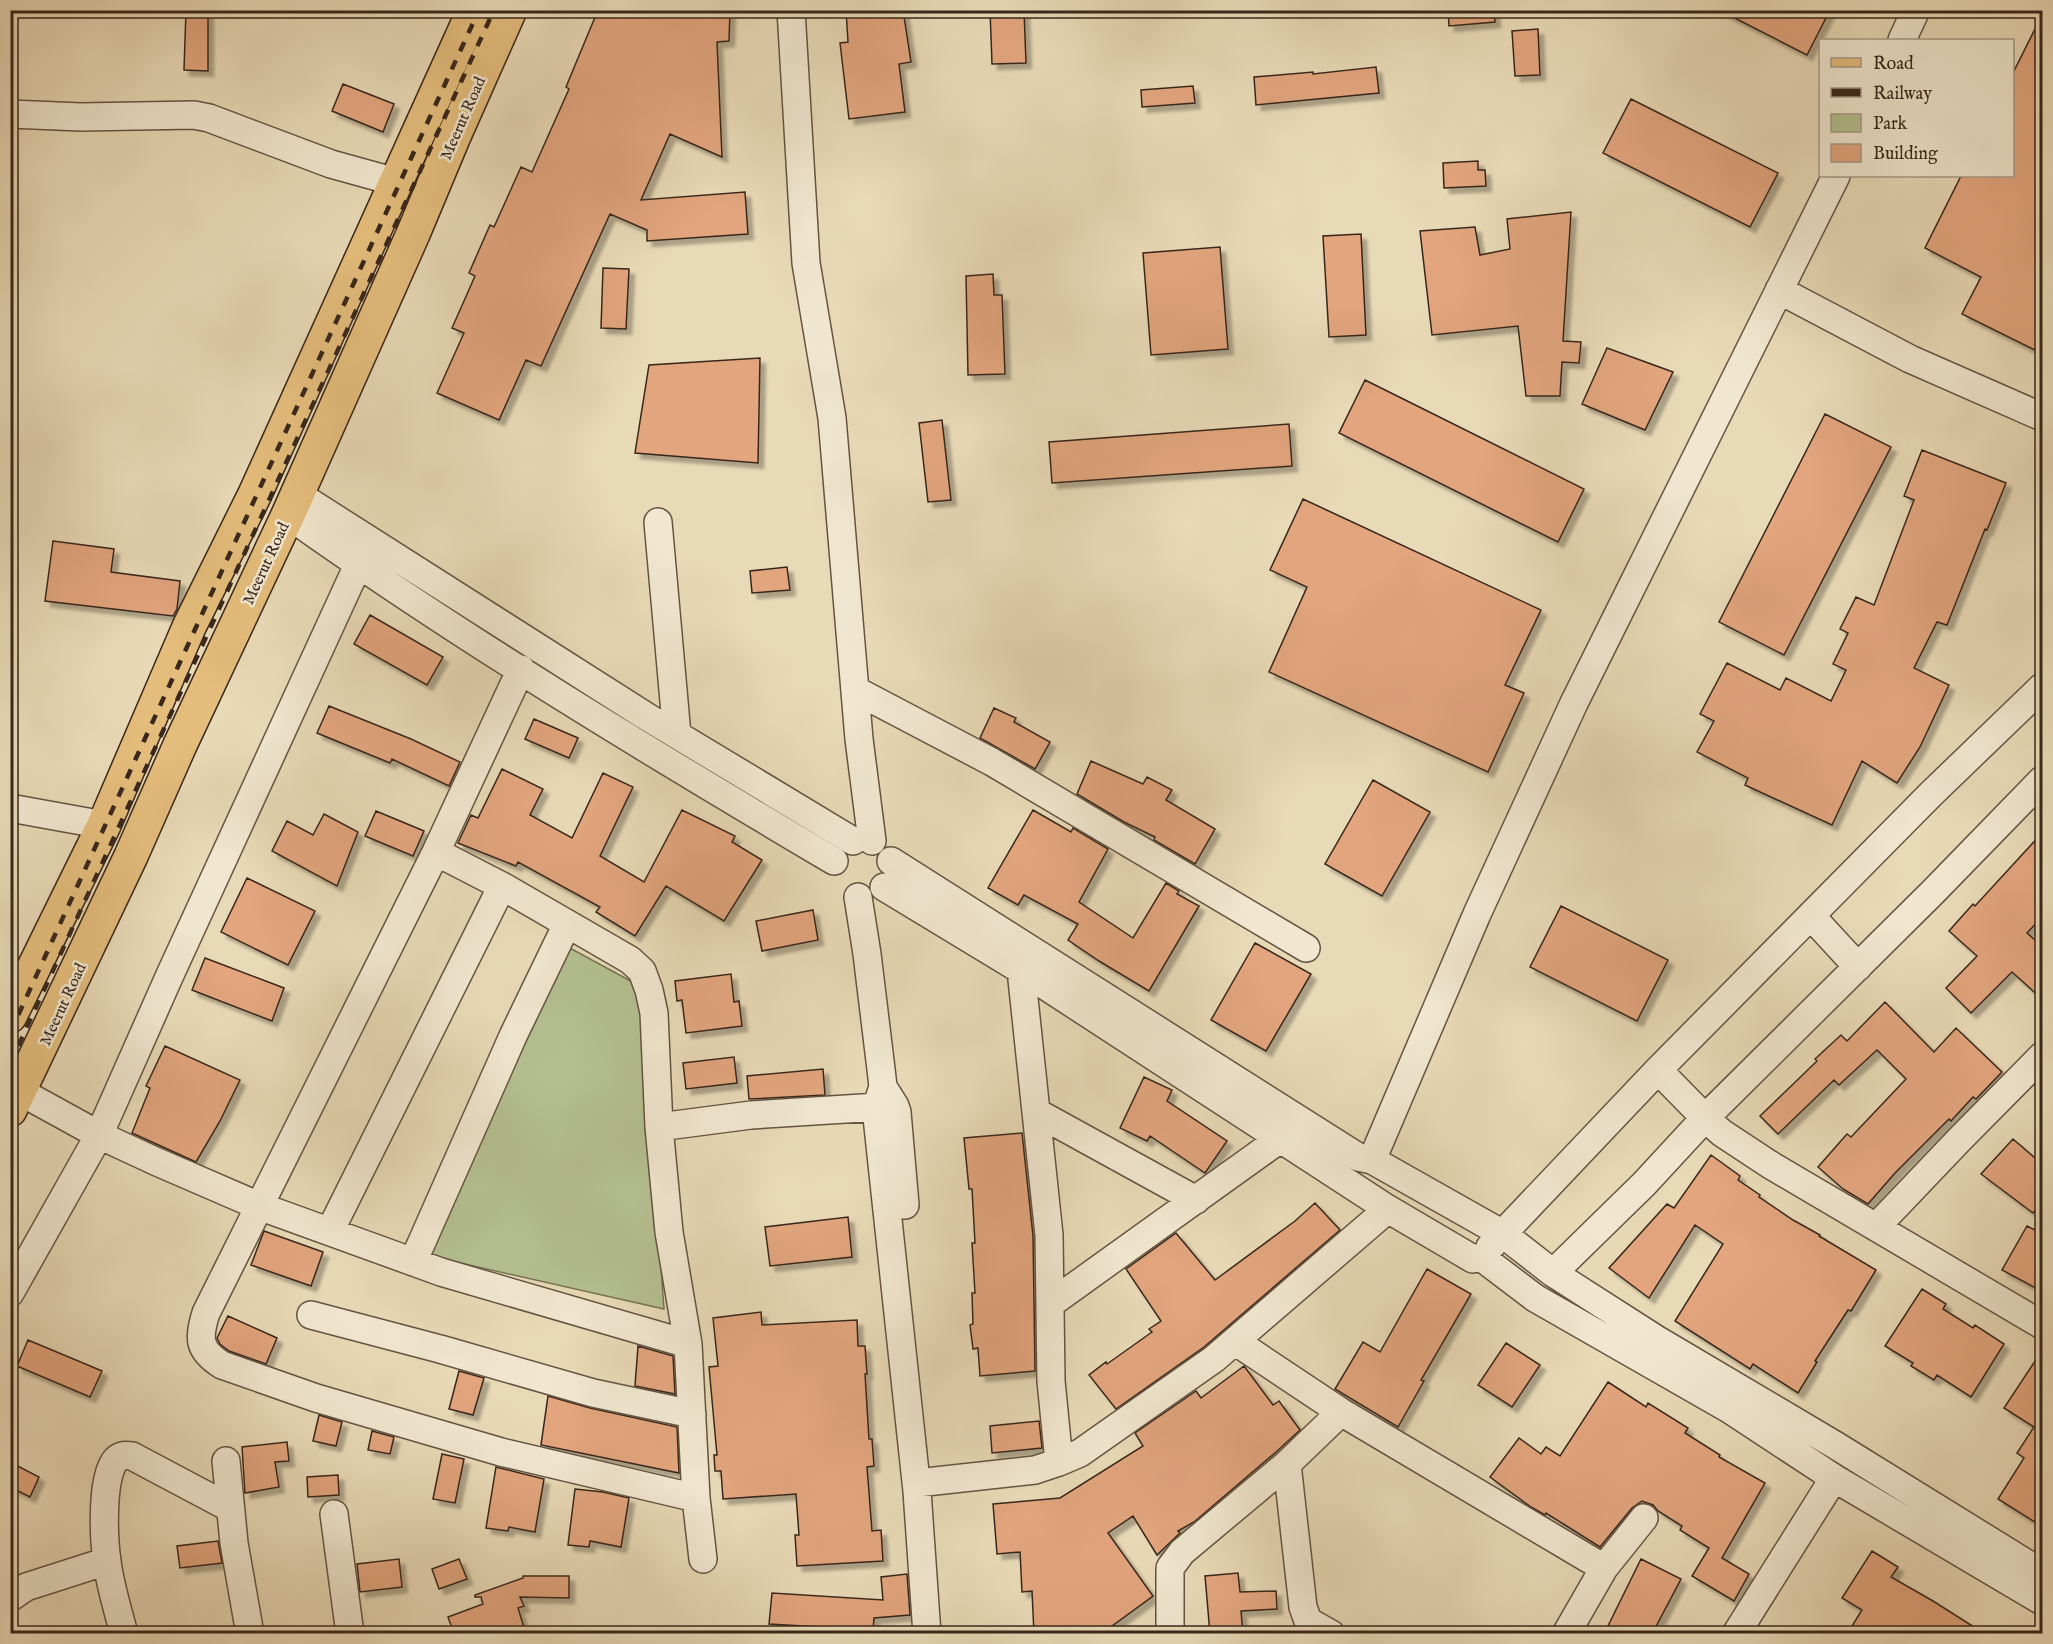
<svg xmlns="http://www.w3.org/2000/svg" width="2053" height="1644" viewBox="0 0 2053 1644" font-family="'IM FELL English',serif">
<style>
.green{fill:#b4c090;stroke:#767456;stroke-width:1.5}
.building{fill:#e2a57e;stroke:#39271b;stroke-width:1.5;filter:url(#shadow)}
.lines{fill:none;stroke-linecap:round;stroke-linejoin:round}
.minor-casing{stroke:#655442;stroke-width:30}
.major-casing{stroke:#39271b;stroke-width:36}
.minor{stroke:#f1e7d0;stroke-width:27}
.major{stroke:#e4bd7c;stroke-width:33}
.rail{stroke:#39271b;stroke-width:4.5;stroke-dasharray:10 10;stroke-linecap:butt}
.labels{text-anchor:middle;stroke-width:5;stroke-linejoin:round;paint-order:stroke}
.street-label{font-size:16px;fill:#39271b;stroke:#f1e7d0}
</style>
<defs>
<filter id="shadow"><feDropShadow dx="5.5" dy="5.5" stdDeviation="1.5" flood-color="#0004"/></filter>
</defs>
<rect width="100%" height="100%" fill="#e9dab7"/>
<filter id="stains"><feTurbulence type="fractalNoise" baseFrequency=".00333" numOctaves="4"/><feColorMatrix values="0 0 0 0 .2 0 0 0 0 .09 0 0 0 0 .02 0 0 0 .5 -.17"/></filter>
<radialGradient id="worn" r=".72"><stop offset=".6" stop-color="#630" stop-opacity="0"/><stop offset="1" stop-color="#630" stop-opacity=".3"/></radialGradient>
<path class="green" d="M 568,947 L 638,985 L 648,1084 L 664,1309 L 429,1256 Z"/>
<path class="building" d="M 186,10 L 208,10 L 208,71 L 184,70 Z
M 598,10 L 730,10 L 729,41 L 717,42 L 722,157 L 670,134 L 641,200 L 745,192 L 748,234 L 647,241 L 647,230 L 610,214 L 541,366 L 526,360 L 499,420 L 437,393 L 464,333 L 452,328 L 475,276 L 469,273 L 490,225 L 494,227 L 521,167 L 532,172 L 569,89 L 566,87 Z
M 846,10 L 903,10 L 911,62 L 899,64 L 905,112 L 849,119 L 840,43 L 848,42 Z
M 990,10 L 1024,10 L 1026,63 L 992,64 Z
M 1448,10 L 1494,10 L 1495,22 L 1449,26 Z
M 1719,10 L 1830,10 L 1807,55 Z
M 2043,13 L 2043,354 L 1962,314 L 1981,277 L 1925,248 L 1961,176 L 2013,176 L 2013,73 Z
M 1538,29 L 1540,75 L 1515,76 L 1512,31 Z
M 1376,67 L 1379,93 L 1256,105 L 1254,77 L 1313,72 L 1313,74 Z
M 343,84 L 394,104 L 383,132 L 332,111 Z
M 1193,86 L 1195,103 L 1142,107 L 1141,90 Z
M 1631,99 L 1778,173 L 1750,227 L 1603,153 Z
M 1478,161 L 1478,170 L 1485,170 L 1486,186 L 1444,188 L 1443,163 Z
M 1571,212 L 1563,341 L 1581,342 L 1579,363 L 1562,362 L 1560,396 L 1526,396 L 1518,326 L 1432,335 L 1420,231 L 1475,227 L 1480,255 L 1510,249 L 1507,219 Z
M 1361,234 L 1366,335 L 1329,337 L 1323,236 Z
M 1220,247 L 1228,349 L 1151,355 L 1143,253 Z
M 603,268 L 629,269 L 626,329 L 601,328 Z
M 993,274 L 994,295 L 1002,295 L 1005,374 L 968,375 L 966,276 Z
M 1607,348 L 1673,372 L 1645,430 L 1582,404 Z
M 760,358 L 758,463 L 635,453 L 649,365 Z
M 1365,380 L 1584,489 L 1558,542 L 1339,433 Z
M 1825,414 L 1891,447 L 1784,655 L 1719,622 Z
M 942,420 L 951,500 L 928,502 L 919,423 Z
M 1289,424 L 1292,466 L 1052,483 L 1049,442 Z
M 1922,450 L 2006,483 L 1987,530 L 1985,529 L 1947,625 L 1937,622 L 1914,668 L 1949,685 L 1920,747 L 1897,783 L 1862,761 L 1832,825 L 1745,785 L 1748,778 L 1697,752 L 1714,721 L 1700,714 L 1727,663 L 1780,690 L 1786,678 L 1831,701 L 1846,670 L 1833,664 L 1848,633 L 1840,629 L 1856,597 L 1874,605 L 1914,500 L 1904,496 Z
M 1303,499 L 1541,610 L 1505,685 L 1524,693 L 1488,772 L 1269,672 L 1307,587 L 1270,570 Z
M 53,541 L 114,549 L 111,572 L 180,581 L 177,609 L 173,616 L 45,601 Z
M 787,567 L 790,590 L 752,593 L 750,571 Z
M 370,615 L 443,657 L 427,685 L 354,644 Z
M 329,706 L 411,739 L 460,762 L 449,786 L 392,759 L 390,763 L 317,733 Z
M 994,708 L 1016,718 L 1014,722 L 1050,742 L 1035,769 L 980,738 Z
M 534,719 L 578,738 L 569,758 L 525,739 Z
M 1091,761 L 1143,784 L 1147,777 L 1172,790 L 1166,800 L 1215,829 L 1195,864 L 1154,840 L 1155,837 L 1124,822 L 1077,794 Z
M 502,769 L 543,789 L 530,815 L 572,838 L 603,773 L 633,787 L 600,856 L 644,882 L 682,810 L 735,836 L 732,842 L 762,860 L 724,921 L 666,886 L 635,936 L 596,912 L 600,907 L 518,862 L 516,866 L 458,843 L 471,815 L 478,818 Z
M 1373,780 L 1430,812 L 1382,896 L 1325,864 Z
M 1033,810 L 1071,832 L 1073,828 L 1108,849 L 1079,902 L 1133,938 L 1166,883 L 1179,891 L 1177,894 L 1199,906 L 1149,991 L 1099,961 L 1068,940 L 1078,924 L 1024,895 L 1018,905 L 988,888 Z
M 376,811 L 424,831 L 413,856 L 365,836 Z
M 324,814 L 358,832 L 337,886 L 272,851 L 287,821 L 313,835 Z
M 2043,832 L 2043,916 L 2027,933 L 2043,947 L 2043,1000 L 2012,972 L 1971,1013 L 1946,988 L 1977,956 L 1949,931 L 1973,904 L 1975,906 Z
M 247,878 L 315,911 L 288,965 L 221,932 Z
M 1561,906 L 1668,960 L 1637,1021 L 1530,967 Z
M 813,910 L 818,940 L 762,951 L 756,921 Z
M 1255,943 L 1311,974 L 1266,1051 L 1211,1020 Z
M 205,958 L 284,988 L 272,1021 L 192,990 Z
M 731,974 L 734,1002 L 739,1001 L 742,1026 L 686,1033 L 682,1000 L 677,1001 L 675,981 Z
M 1885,1002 L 1934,1052 L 1956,1028 L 2002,1072 L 1976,1099 L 1973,1097 L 1951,1121 L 1949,1119 L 1895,1173 L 1868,1204 L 1843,1189 L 1818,1167 L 1847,1134 L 1851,1137 L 1906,1079 L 1877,1050 L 1839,1085 L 1834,1080 L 1778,1134 L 1760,1116 L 1817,1061 L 1815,1059 L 1841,1035 L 1847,1041 Z
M 165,1046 L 240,1080 L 220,1121 L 196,1162 L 132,1133 L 150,1088 L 146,1086 Z
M 734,1057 L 737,1083 L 686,1089 L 683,1063 Z
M 823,1069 L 825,1095 L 749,1099 L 747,1076 Z
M 1144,1077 L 1172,1090 L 1167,1101 L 1227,1141 L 1205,1173 L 1150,1136 L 1147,1141 L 1120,1128 Z
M 1022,1133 L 1033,1236 L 1035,1371 L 980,1376 L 978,1348 L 973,1349 L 970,1325 L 973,1324 L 972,1293 L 975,1293 L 972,1243 L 975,1243 L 972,1189 L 969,1189 L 964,1138 Z
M 2013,1139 L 2043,1165 L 2043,1201 L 2033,1213 L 1981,1174 Z
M 1711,1155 L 1740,1176 L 1738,1180 L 1760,1195 L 1759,1197 L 1793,1220 L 1820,1235 L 1819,1236 L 1876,1270 L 1851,1311 L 1848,1310 L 1815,1361 L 1817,1362 L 1798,1393 L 1753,1364 L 1750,1369 L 1675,1321 L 1723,1244 L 1695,1225 L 1649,1298 L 1609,1268 L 1667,1204 L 1674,1208 Z
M 1315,1203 L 1340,1230 L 1204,1347 L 1116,1409 L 1089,1375 L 1106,1362 L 1107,1364 L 1152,1332 L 1149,1329 L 1161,1321 L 1126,1269 L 1176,1233 L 1215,1280 L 1295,1221 Z
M 848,1217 L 852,1257 L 770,1266 L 765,1227 Z
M 2027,1226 L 2043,1234 L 2043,1292 L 2002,1270 Z
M 264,1231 L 323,1252 L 311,1286 L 251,1265 Z
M 1427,1269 L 1471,1294 L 1421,1380 L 1424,1381 L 1398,1427 L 1335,1389 L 1363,1342 L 1380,1352 Z
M 1922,1289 L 1946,1304 L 1943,1309 L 1973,1328 L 1975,1325 L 2004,1344 L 1971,1397 L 1937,1375 L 1934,1380 L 1911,1366 L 1913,1363 L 1885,1346 Z
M 761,1312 L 762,1325 L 857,1320 L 858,1346 L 865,1346 L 867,1374 L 865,1374 L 869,1439 L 872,1439 L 874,1466 L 867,1467 L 872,1531 L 881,1530 L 883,1561 L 797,1566 L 795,1535 L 799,1535 L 796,1494 L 723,1499 L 721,1471 L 715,1471 L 714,1455 L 717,1455 L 709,1367 L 718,1366 L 713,1318 Z
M 228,1316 L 277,1338 L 266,1364 L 229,1351 L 220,1344 L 217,1338 Z
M 28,1340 L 102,1371 L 90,1397 L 17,1366 Z
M 1506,1343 L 1540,1365 L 1512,1407 L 1478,1385 Z
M 638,1346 L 673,1356 L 675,1394 L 635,1386 Z
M 2043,1349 L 2043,1527 L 1998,1499 L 2024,1458 L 2017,1453 L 2034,1427 L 2004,1408 Z
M 1244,1366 L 1273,1405 L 1279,1401 L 1300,1430 L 1276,1452 L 1194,1522 L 1178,1531 L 1180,1533 L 1157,1555 L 1133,1516 L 1108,1533 L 1153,1596 L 1101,1634 L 1034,1634 L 1032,1591 L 1022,1592 L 1020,1552 L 997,1554 L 993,1504 L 1060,1498 L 1143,1446 L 1135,1433 L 1196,1391 L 1201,1398 Z
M 459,1371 L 484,1378 L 473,1415 L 449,1409 Z
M 1608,1382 L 1646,1407 L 1648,1403 L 1688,1428 L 1685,1433 L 1720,1455 L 1719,1457 L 1765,1483 L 1722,1558 L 1749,1574 L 1734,1601 L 1692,1576 L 1709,1548 L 1680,1530 L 1682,1526 L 1658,1511 L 1653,1505 L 1642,1501 L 1632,1508 L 1600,1547 L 1546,1513 L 1545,1515 L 1531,1507 L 1490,1477 L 1519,1438 L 1541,1454 L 1546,1447 L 1560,1456 Z
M 548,1396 L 590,1408 L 677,1427 L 679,1473 L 541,1445 Z
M 319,1415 L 342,1422 L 336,1446 L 313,1441 Z
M 1039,1421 L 1042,1448 L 992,1453 L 990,1426 Z
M 372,1431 L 394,1437 L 390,1454 L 368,1450 Z
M 287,1442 L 289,1461 L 275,1462 L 279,1487 L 245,1493 L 242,1447 Z
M 442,1454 L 464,1459 L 455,1503 L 433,1499 Z
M 10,1462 L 39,1477 L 30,1497 L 10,1487 Z
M 496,1467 L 544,1479 L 535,1532 L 509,1527 L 508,1531 L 486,1528 Z
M 338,1475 L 339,1495 L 308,1497 L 307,1477 Z
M 575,1489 L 603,1492 L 629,1498 L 621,1547 L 590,1541 L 589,1547 L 568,1545 Z
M 218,1541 L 222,1563 L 180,1568 L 177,1546 Z
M 1872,1551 L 1898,1567 L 1891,1577 L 1933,1601 L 1985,1634 L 1847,1634 L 1862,1610 L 1842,1598 Z
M 399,1559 L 402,1587 L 360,1592 L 357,1564 Z
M 459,1559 L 467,1579 L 439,1589 L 432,1569 Z
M 1641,1559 L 1681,1579 L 1652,1634 L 1604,1634 Z
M 1238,1573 L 1240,1592 L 1276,1591 L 1277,1609 L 1241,1611 L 1243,1634 L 1210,1634 L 1205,1576 Z
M 907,1574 L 910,1615 L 874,1618 L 873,1630 L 769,1624 L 772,1593 L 883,1600 L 881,1577 Z
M 523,1576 L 569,1576 L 569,1598 L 520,1597 L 524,1606 L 518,1608 L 526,1634 L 454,1634 L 448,1617 L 483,1604 L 481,1597 L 475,1597 L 475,1595 L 523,1578 Z"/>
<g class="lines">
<defs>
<path id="minor" d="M 791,10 L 806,263 L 832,418 L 859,739 L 872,841
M 1902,40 L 1916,10
M 10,114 L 81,117 L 194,115 L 209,118 L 331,164 L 396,182
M 1779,290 L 1910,359 L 2042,417
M 297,494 L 644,715 L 853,841
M 288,515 C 462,639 650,752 834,861
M 658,522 L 677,735
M 521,669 L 436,852 L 206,1313 C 198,1338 198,1350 222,1365 L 316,1398 L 501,1452 L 696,1498
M 855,690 L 992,762 L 1306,948
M 10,808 L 104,825
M 436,852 L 502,886 L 630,960 L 642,971 L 649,990 L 654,1013 L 659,1127 L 669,1232 L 688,1344 L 696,1498 L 703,1559
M 891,861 L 1358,1157 L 1372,1160 L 1503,1234 L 1553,1273 L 1656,1339 L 1835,1445 L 2042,1573
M 884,887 L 1021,970 L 1388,1209 L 1473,1259 L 1481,1257 L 1535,1298 L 1729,1409 L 1834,1478 L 2042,1601
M 858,897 L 867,954 L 881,1069 L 883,1087 L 877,1105 L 877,1117 L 917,1491 L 927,1634
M 1811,916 L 1858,967
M 1021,970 L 1049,1235 L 1051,1381 L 1059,1462
M 1658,1070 L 1705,1118 L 1722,1133 L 1769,1164 L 2042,1325
M 10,1086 L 99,1135 L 155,1161 L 259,1206 L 441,1272 L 688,1344
M 883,1087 L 895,1106 L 897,1112 L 905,1205
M 1036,1112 L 1196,1200
M 659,1127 L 751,1115 L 894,1106
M 1372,1160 L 1477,914 L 1574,703 L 1836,176
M 1877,1226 L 1959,1140 L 2042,1056
M 330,1231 L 502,886
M 1490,1247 L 1658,1070 L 1931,794 L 2042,687
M 413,1262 L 513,1036 L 567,924
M 1553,1273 L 1644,1184 L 1705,1118 L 1933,892 L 2042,780
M 10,1293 L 99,1135 L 169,977 L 358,565
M 1050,1304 L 1280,1139
M 311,1315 L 440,1349 L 593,1393 L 692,1414
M 1236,1342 L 1341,1412 L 1604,1568
M 226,1461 L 234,1543 L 250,1634
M 1287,1464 L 1303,1607 L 1308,1621 L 1331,1634
M 917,1483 L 1035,1470 L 1059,1462 L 1080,1453 L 1214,1359 L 1388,1209
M 334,1514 L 350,1634
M 10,1598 L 26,1587 L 107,1561
M 124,1634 C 118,1610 110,1586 107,1561 C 104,1541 100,1471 118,1458 C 122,1455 127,1455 132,1456 L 230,1508
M 1170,1634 L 1170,1568 L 1182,1552 L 1287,1464 L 1341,1412
M 1566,1634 L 1604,1568 L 1644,1518
M 1736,1634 L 1834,1478"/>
<path id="major" d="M 10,1016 L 104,825 L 189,627 L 255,494 L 474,10
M 10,1110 L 131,856 L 180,745 L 288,515 L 413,234 L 454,136 L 510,10"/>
</defs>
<use href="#minor" class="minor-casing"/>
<use href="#major" class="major-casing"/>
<use href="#minor" class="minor"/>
<use href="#major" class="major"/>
<path class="rail" d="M 10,1033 L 479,10
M 10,1064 L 494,10"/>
</g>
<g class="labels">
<g class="street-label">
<text transform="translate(462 118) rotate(-66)" y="6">Meerut Road</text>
<text transform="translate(265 563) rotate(-65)" y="6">Meerut Road</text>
<text transform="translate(62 1004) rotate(-65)" y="6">Meerut Road</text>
</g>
</g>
<rect width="2053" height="1644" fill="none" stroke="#e9dab7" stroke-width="36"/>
<rect x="12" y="12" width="2029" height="1620" fill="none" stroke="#39271b" stroke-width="3"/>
<rect x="18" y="18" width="2017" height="1608" fill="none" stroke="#39271b" stroke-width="1.5"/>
<rect x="1819" y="39" width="195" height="138" fill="#f1e7d0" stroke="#a79a88" stroke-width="1.5"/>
<rect x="1831" y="58" width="30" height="9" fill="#e4bd7c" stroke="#a79a88" stroke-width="1.5"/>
<text x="1873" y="69" font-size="18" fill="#39271b">Road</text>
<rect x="1831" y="88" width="30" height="9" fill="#39271b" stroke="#a79a88" stroke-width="1.5"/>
<text x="1873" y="99" font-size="18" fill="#39271b">Railway</text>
<rect x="1831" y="114" width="30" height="18" fill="#b4c090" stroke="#a79a88" stroke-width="1.5"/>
<text x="1873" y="129" font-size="18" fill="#39271b">Park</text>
<rect x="1831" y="144" width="30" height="18" fill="#e2a57e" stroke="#a79a88" stroke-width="1.5"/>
<text x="1873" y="159" font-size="18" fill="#39271b">Building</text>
<rect width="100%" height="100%" filter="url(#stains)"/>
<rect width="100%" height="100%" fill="url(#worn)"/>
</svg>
